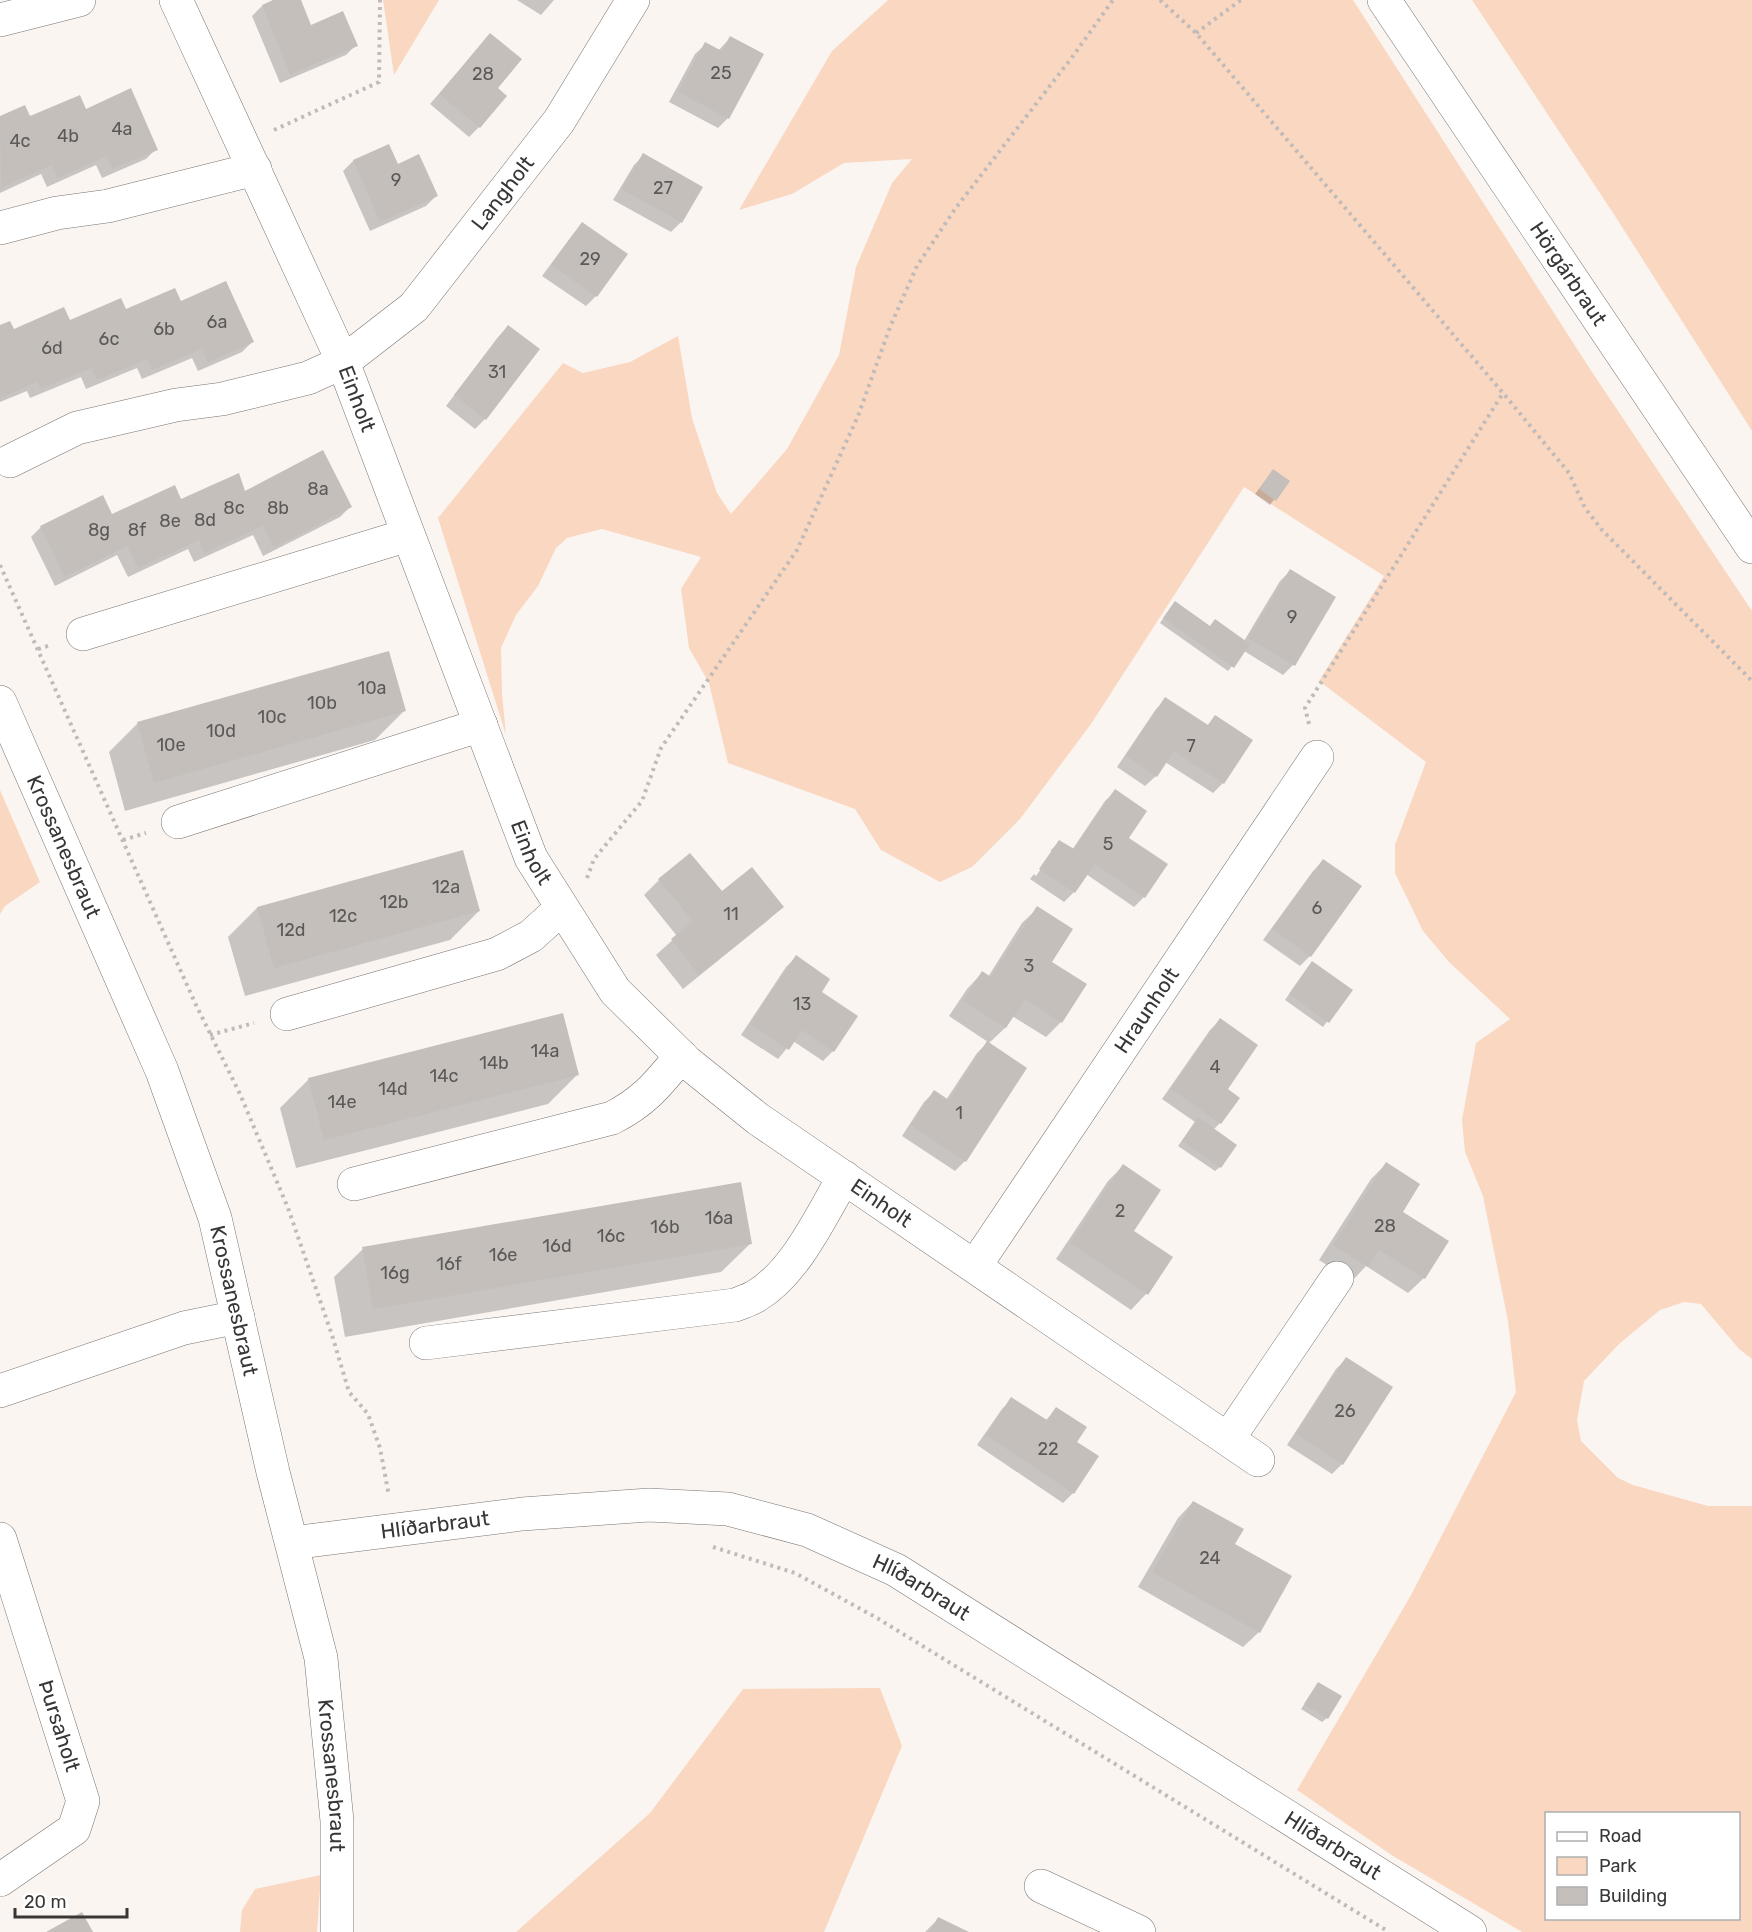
<svg xmlns="http://www.w3.org/2000/svg" width="1752" height="1932" viewBox="0 0 1752 1932" font-family="Rubik,sans-serif">
<style>
.green{fill:#fad7c1;fill-rule:evenodd}
.shadow{fill:#0003}
.building{fill:#c4bfbb}
.lines{fill:none;stroke-linecap:round;stroke-linejoin:round}
.minor-casing{stroke:#797471;stroke-width:34}
.highway-casing{stroke:#797471;stroke-width:34}
.path{stroke:#c0bbb9;stroke-width:4;stroke-dasharray:3 4.5;stroke-linecap:butt}
.minor{stroke:#fff;stroke-width:33}
.highway{stroke:#fff;stroke-width:33}
.labels{text-anchor:middle;stroke-width:5;stroke-linejoin:round;paint-order:stroke}
.number-label{font-size:18px;fill:#5c5957}
.street-label{font-size:21px;fill:#393736;stroke:#fff}
</style>
<rect width="100%" height="100%" fill="#fbf5f2"/>
<path class="green" d="M 383,0 L 439,0 L 394,75 Z
M 888,0 L 1353,0 L 1590,369 L 1752,611 L 1752,1359 L 1739,1349 L 1701,1304 L 1684,1302 L 1660,1310 L 1619,1344 L 1584,1381 L 1577,1420 L 1581,1441 L 1618,1478 L 1633,1485 L 1708,1506 L 1752,1506 L 1752,1932 L 1522,1932 L 1393,1856 L 1297,1790 L 1411,1595 L 1516,1392 L 1508,1321 L 1483,1196 L 1465,1152 L 1462,1120 L 1476,1043 L 1510,1019 L 1449,962 L 1423,931 L 1395,873 L 1395,845 L 1426,762 L 1319,681 L 1384,576 L 1244,487 L 1091,724 L 1020,819 L 972,867 L 940,882 L 881,850 L 855,809 L 728,763 L 709,683 L 689,648 L 681,589 L 701,557 L 602,529 L 567,538 L 556,548 L 538,586 L 516,615 L 501,648 L 502,693 L 506,735 L 438,518 L 563,363 L 583,373 L 630,362 L 678,336 L 692,418 L 717,493 L 731,514 L 787,449 L 839,355 L 856,267 L 892,183 L 912,159 L 844,163 L 792,194 L 739,210 L 832,51 ZM 1546,1814 L 1738,1814 L 1738,1918 L 1546,1918 Z
M 1472,0 L 1752,0 L 1752,431 L 1615,216 Z
M 0,790 L 40,882 L 5,906 L 0,914 Z
M 880,1688 L 902,1746 L 824,1932 L 516,1932 L 650,1813 L 743,1689 Z
M 321,1875 L 317,1932 L 240,1932 L 242,1910 L 255,1889 Z"/>
<path class="shadow" d="M 277,0 L 299,0 L 310,27 L 356,45 L 346,55 L 280,83 L 252,16 L 262,6 Z
M 517,0 L 554,0 L 541,15 Z
M 490,35 L 495,88 L 479,127 L 469,137 L 430,104 Z
M 730,38 L 728,118 L 718,128 L 669,102 L 695,54 L 706,44 L 718,51 Z
M 25,107 L 29,118 L 85,111 L 156,149 L 146,159 L 102,178 L 96,165 L 47,187 L 41,174 L 0,193 L 0,118 Z
M 388,146 L 397,166 L 436,196 L 426,206 L 370,231 L 343,171 L 353,161 Z
M 644,155 L 681,222 L 671,232 L 613,200 L 634,165 Z
M 583,224 L 596,296 L 586,306 L 542,276 L 573,234 Z
M 180,303 L 252,342 L 242,352 L 198,371 L 192,358 L 142,379 L 137,368 L 86,389 L 81,377 L 30,398 L 27,391 L 0,402 L 0,327 L 13,331 Z
M 508,327 L 485,419 L 475,429 L 446,406 L 498,337 Z
M 1273,471 L 1288,481 L 1270,505 L 1255,494 Z
M 245,493 L 350,507 L 340,517 L 263,556 L 253,535 L 194,562 L 188,549 L 128,577 L 117,555 L 55,586 L 31,537 L 41,527 L 112,516 L 180,501 Z
M 1290,571 L 1334,597 L 1293,665 L 1283,675 L 1244,651 L 1228,671 L 1160,623 L 1171,607 L 1209,627 L 1244,641 L 1280,581 Z
M 1166,699 L 1207,726 L 1215,717 L 1223,783 L 1213,793 L 1165,762 L 1156,776 L 1145,786 L 1117,767 L 1156,709 Z
M 404,711 L 375,740 L 125,811 L 109,752 L 138,723 Z
M 1115,791 L 1144,897 L 1134,907 L 1086,874 L 1074,892 L 1064,902 L 1030,879 L 1034,874 L 1036,876 L 1053,851 L 1050,851 L 1059,842 L 1072,850 L 1105,801 Z
M 462,851 L 479,911 L 450,940 L 245,996 L 228,937 L 257,908 Z
M 1323,861 L 1310,956 L 1300,966 L 1263,940 L 1313,871 Z
M 659,880 L 722,893 L 782,907 L 766,922 L 683,989 L 656,955 L 677,936 L 644,895 Z
M 1038,908 L 1061,1022 L 1046,1037 L 1012,1016 L 1005,1028 L 988,1044 L 965,1161 L 955,1171 L 902,1136 L 924,1102 L 934,1092 L 946,1100 L 977,1053 L 988,1042 L 949,1016 L 967,989 L 982,973 L 988,977 L 1022,923 Z
M 796,957 L 820,992 L 833,1051 L 823,1061 L 793,1041 L 778,1059 L 741,1035 L 786,967 Z
M 1308,967 L 1351,990 L 1323,1027 L 1285,1000 Z
M 1220,1020 L 1226,1090 L 1220,1123 L 1213,1130 L 1220,1167 L 1215,1171 L 1178,1146 L 1195,1122 L 1162,1099 L 1210,1030 Z
M 577,1075 L 548,1104 L 296,1168 L 280,1108 L 309,1079 Z
M 1386,1164 L 1424,1278 L 1408,1293 L 1366,1266 L 1352,1281 L 1319,1260 L 1371,1179 Z
M 1123,1166 L 1132,1231 L 1171,1257 L 1146,1294 L 1131,1310 L 1056,1259 L 1108,1181 Z
M 750,1244 L 721,1272 L 345,1337 L 334,1277 L 363,1249 Z
M 1346,1359 L 1342,1464 L 1332,1474 L 1287,1445 L 1336,1369 Z
M 1012,1399 L 1045,1421 L 1057,1409 L 1075,1443 L 1073,1493 L 1063,1503 L 977,1445 L 1002,1409 Z
M 1193,1502 L 1233,1544 L 1259,1632 L 1243,1647 L 1138,1587 L 1178,1518 Z
M 1318,1684 L 1327,1718 L 1322,1722 L 1301,1709 Z
M 938,1919 L 966,1932 L 925,1932 Z"/>
<path class="building" d="M 273,0 L 301,0 L 311,25 L 343,11 L 358,46 L 290,74 L 262,5 Z
M 490,33 L 522,59 L 498,88 L 507,96 L 480,128 L 439,94 Z
M 730,36 L 764,54 L 729,119 L 678,92 L 705,42 L 722,51 Z
M 131,88 L 158,150 L 112,169 L 107,156 L 57,178 L 52,165 L 1,188 L 0,116 L 25,105 L 30,116 L 80,95 L 86,109 Z
M 389,144 L 398,164 L 419,154 L 438,196 L 380,222 L 353,160 Z
M 643,153 L 703,187 L 682,223 L 622,189 Z
M 582,222 L 628,254 L 597,297 L 551,265 Z
M 226,281 L 254,342 L 208,362 L 202,349 L 152,370 L 147,359 L 97,380 L 91,368 L 41,389 L 37,382 L 0,398 L 0,325 L 10,321 L 14,329 L 64,307 L 70,320 L 121,298 L 126,309 L 175,288 L 181,301 Z
M 508,325 L 540,349 L 486,420 L 454,395 Z
M 323,450 L 352,507 L 274,547 L 263,526 L 204,553 L 199,540 L 138,568 L 127,546 L 65,577 L 40,526 L 103,495 L 112,514 L 175,485 L 181,499 L 239,473 L 245,491 Z
M 1273,469 L 1290,481 L 1276,501 L 1259,489 Z
M 1290,569 L 1336,597 L 1295,666 L 1248,638 Z
M 1175,601 L 1210,626 L 1215,619 L 1250,644 L 1234,668 L 1163,618 Z
M 389,651 L 406,711 L 154,783 L 137,722 Z
M 1165,697 L 1208,725 L 1215,715 L 1253,740 L 1224,784 L 1174,751 L 1157,777 L 1126,756 Z
M 1115,789 L 1147,811 L 1129,838 L 1168,864 L 1145,898 L 1095,864 L 1075,893 L 1039,869 L 1059,840 L 1074,849 Z
M 463,850 L 480,911 L 274,968 L 257,907 Z
M 690,853 L 722,891 L 752,867 L 784,907 L 699,975 L 671,939 L 693,921 L 658,879 Z
M 1323,859 L 1362,886 L 1311,957 L 1272,929 Z
M 1037,906 L 1073,929 L 1052,962 L 1087,984 L 1062,1023 L 1025,999 L 1006,1028 L 963,1001 L 982,971 L 991,977 Z
M 796,955 L 830,979 L 822,992 L 858,1016 L 834,1052 L 802,1030 L 789,1050 L 750,1024 Z
M 1312,961 L 1353,990 L 1329,1023 L 1289,994 Z
M 563,1013 L 579,1075 L 324,1140 L 308,1078 Z
M 1220,1018 L 1258,1045 L 1228,1089 L 1240,1098 L 1221,1124 L 1171,1089 Z
M 987,1041 L 1027,1068 L 966,1162 L 911,1125 L 934,1090 L 949,1100 Z
M 1198,1117 L 1237,1145 L 1221,1168 L 1182,1141 Z
M 1386,1162 L 1420,1184 L 1403,1212 L 1449,1241 L 1425,1279 L 1379,1250 L 1368,1267 L 1333,1245 Z
M 1123,1164 L 1161,1190 L 1134,1231 L 1173,1257 L 1148,1295 L 1070,1243 Z
M 741,1182 L 752,1244 L 373,1309 L 362,1247 Z
M 1346,1357 L 1393,1387 L 1343,1465 L 1296,1434 Z
M 1011,1397 L 1047,1420 L 1056,1407 L 1087,1427 L 1077,1442 L 1099,1456 L 1074,1494 L 986,1435 Z
M 1193,1501 L 1244,1529 L 1235,1544 L 1292,1576 L 1260,1633 L 1152,1572 Z
M 1318,1682 L 1342,1696 L 1328,1719 L 1304,1704 Z
M 82,1912 L 93,1932 L 46,1932 Z
M 938,1917 L 969,1932 L 930,1932 Z"/>
<g class="lines">
<defs>
<g id="minor">
<path id="s1" d="M 176,0 L 343,362 L 531,858 L 615,991 L 687,1062 L 758,1119 L 1258,1460"/>
<path d="M 0,20 L 79,0"/>
<path d="M 0,228 L 57,213 L 108,206 L 255,169"/>
<path id="s2" d="M 10,461 L 77,428 L 176,405 L 222,399 L 308,378 L 343,362 L 414,307 L 559,121 L 633,0"/>
<path d="M 83,634 L 408,535"/>
<path id="s3" d="M 0,702 L 162,1071 L 215,1218 L 273,1472 L 321,1658 L 337,1821 L 337,1932"/>
<path d="M 178,822 L 481,725"/>
<path d="M 287,1014 L 497,954 L 531,936 L 562,908"/>
<path d="M 354,1184 L 612,1118 C 645,1101 658,1084 681,1056"/>
<path id="s4" d="M 975,1266 L 1317,757"/>
<path d="M 426,1343 L 735,1305 C 742,1302 750,1300 756,1296 C 796,1272 821,1216 844,1177"/>
<path d="M 0,1391 L 184,1328 L 238,1317"/>
<path d="M 1228,1439 L 1337,1278"/>
<path id="s5" d="M 0,1539 L 83,1801 L 74,1829 L 0,1880"/>
<path id="s6" d="M 292,1543 L 522,1514 L 649,1505 L 728,1509 L 807,1530 L 896,1570 L 1470,1932"/>
<path d="M 1041,1886 L 1139,1932"/>
</g>
<g id="highway">
<path id="s7" d="M 1384,0 L 1752,547"/>
</g>
</defs>
<use href="#minor" class="minor-casing"/>
<use href="#highway" class="highway-casing"/>
<path class="path" d="M 1160,0 L 1196,33 L 1503,393 L 1569,473 L 1585,508 L 1602,530 L 1752,681
M 1196,33 L 1241,0
M 274,130 L 379,82 L 380,0
M 0,565 L 195,1003 L 240,1094 L 288,1208 L 332,1335 L 349,1392 L 368,1414 L 380,1448 L 389,1496
M 38,649 L 51,645
M 1309,724 L 1305,708 L 1503,393
M 123,840 L 146,833
M 587,878 L 594,859 L 642,801 L 661,748 L 797,550 L 858,416 L 890,327 L 917,266 L 955,209 L 1073,56 L 1113,0
M 210,1035 L 254,1023
M 713,1547 L 795,1573 L 877,1618 L 1389,1932"/>
<use href="#minor" class="minor"/>
<use href="#highway" class="highway"/>
</g>
<g class="labels">
<g class="number-label">
<text x="721" y="79">25</text>
<text x="483" y="80">28</text>
<text x="122" y="135">4a</text>
<text x="68" y="142">4b</text>
<text x="20" y="147">4c</text>
<text x="396" y="186">9</text>
<text x="663" y="194">27</text>
<text x="590" y="265">29</text>
<text x="217" y="328">6a</text>
<text x="164" y="335">6b</text>
<text x="109" y="345">6c</text>
<text x="52" y="354">6d</text>
<text x="497" y="378">31</text>
<text x="318" y="495">8a</text>
<text x="234" y="514">8c</text>
<text x="278" y="514">8b</text>
<text x="205" y="526">8d</text>
<text x="170" y="527">8e</text>
<text x="99" y="536">8g</text>
<text x="137" y="536">8f</text>
<text x="1292" y="623">9</text>
<text x="372" y="694">10a</text>
<text x="322" y="709">10b</text>
<text x="272" y="723">10c</text>
<text x="221" y="737">10d</text>
<text x="171" y="751">10e</text>
<text x="1191" y="752">7</text>
<text x="1108" y="850">5</text>
<text x="446" y="893">12a</text>
<text x="394" y="908">12b</text>
<text x="1317" y="914">6</text>
<text x="731" y="920">11</text>
<text x="343" y="922">12c</text>
<text x="291" y="936">12d</text>
<text x="1029" y="972">3</text>
<text x="802" y="1010">13</text>
<text x="545" y="1057">14a</text>
<text x="494" y="1069">14b</text>
<text x="1215" y="1073">4</text>
<text x="444" y="1082">14c</text>
<text x="393" y="1095">14d</text>
<text x="342" y="1108">14e</text>
<text x="959" y="1119">1</text>
<text x="1120" y="1217">2</text>
<text x="719" y="1224">16a</text>
<text x="1385" y="1232">28</text>
<text x="665" y="1233">16b</text>
<text x="611" y="1242">16c</text>
<text x="557" y="1252">16d</text>
<text x="503" y="1261">16e</text>
<text x="449" y="1270">16f</text>
<text x="395" y="1279">16g</text>
<text x="1345" y="1417">26</text>
<text x="1048" y="1455">22</text>
<text x="1210" y="1564">24</text>
</g>
<g class="street-label">
<text dy="7" stroke="none"><textPath href="#s2" startOffset="584">Langholt</textPath></text>
<text dy="7" stroke="none"><textPath href="#s7" startOffset="330">Hörgárbraut</textPath></text>
<text dy="7" stroke="none"><textPath href="#s1" startOffset="438">Einholt</textPath></text>
<text dy="7" stroke="none"><textPath href="#s3" startOffset="158">Krossanesbraut</textPath></text>
<text dy="7" stroke="none"><textPath href="#s1" startOffset="924">Einholt</textPath></text>
<text dy="7" stroke="none"><textPath href="#s4" startOffset="308">Hraunholt</textPath></text>
<text dy="7" stroke="none"><textPath href="#s1" startOffset="1428">Einholt</textPath></text>
<text dy="7" stroke="none"><textPath href="#s3" startOffset="644">Krossanesbraut</textPath></text>
<text dy="7" stroke="none"><textPath href="#s6" startOffset="144">Hlíðarbraut</textPath></text>
<text dy="7" stroke="none"><textPath href="#s6" startOffset="648">Hlíðarbraut</textPath></text>
<text dy="7" stroke="none"><textPath href="#s5" startOffset="196">Þursaholt</textPath></text>
<text dy="7" stroke="none"><textPath href="#s3" startOffset="1130">Krossanesbraut</textPath></text>
<text dy="7" stroke="none"><textPath href="#s6" startOffset="1134">Hlíðarbraut</textPath></text>
</g>
</g>
<rect x="1545" y="1812" width="195" height="108" fill="#ffffff" stroke="#b0afaf" stroke-width="1.5"/>
<rect x="1557" y="1832" width="30" height="9" fill="#ffffff" stroke="#b0afaf" stroke-width="1.5"/>
<text x="1599" y="1842" font-size="18" fill="#393736">Road</text>
<rect x="1557" y="1857" width="30" height="18" fill="#fad7c1" stroke="#b0afaf" stroke-width="1.5"/>
<text x="1599" y="1872" font-size="18" fill="#393736">Park</text>
<rect x="1557" y="1887" width="30" height="18" fill="#c4bfbb" stroke="#b0afaf" stroke-width="1.5"/>
<text x="1599" y="1902" font-size="18" fill="#393736">Building</text>
<path d="M15 1908v9h112v-9" fill="none" stroke="#393736" stroke-width="3"/>
<text x="24" y="1908" font-size="18" fill="#393736" stroke="#ffffff" stroke-width="4.5" paint-order="stroke">20 m</text>
</svg>
